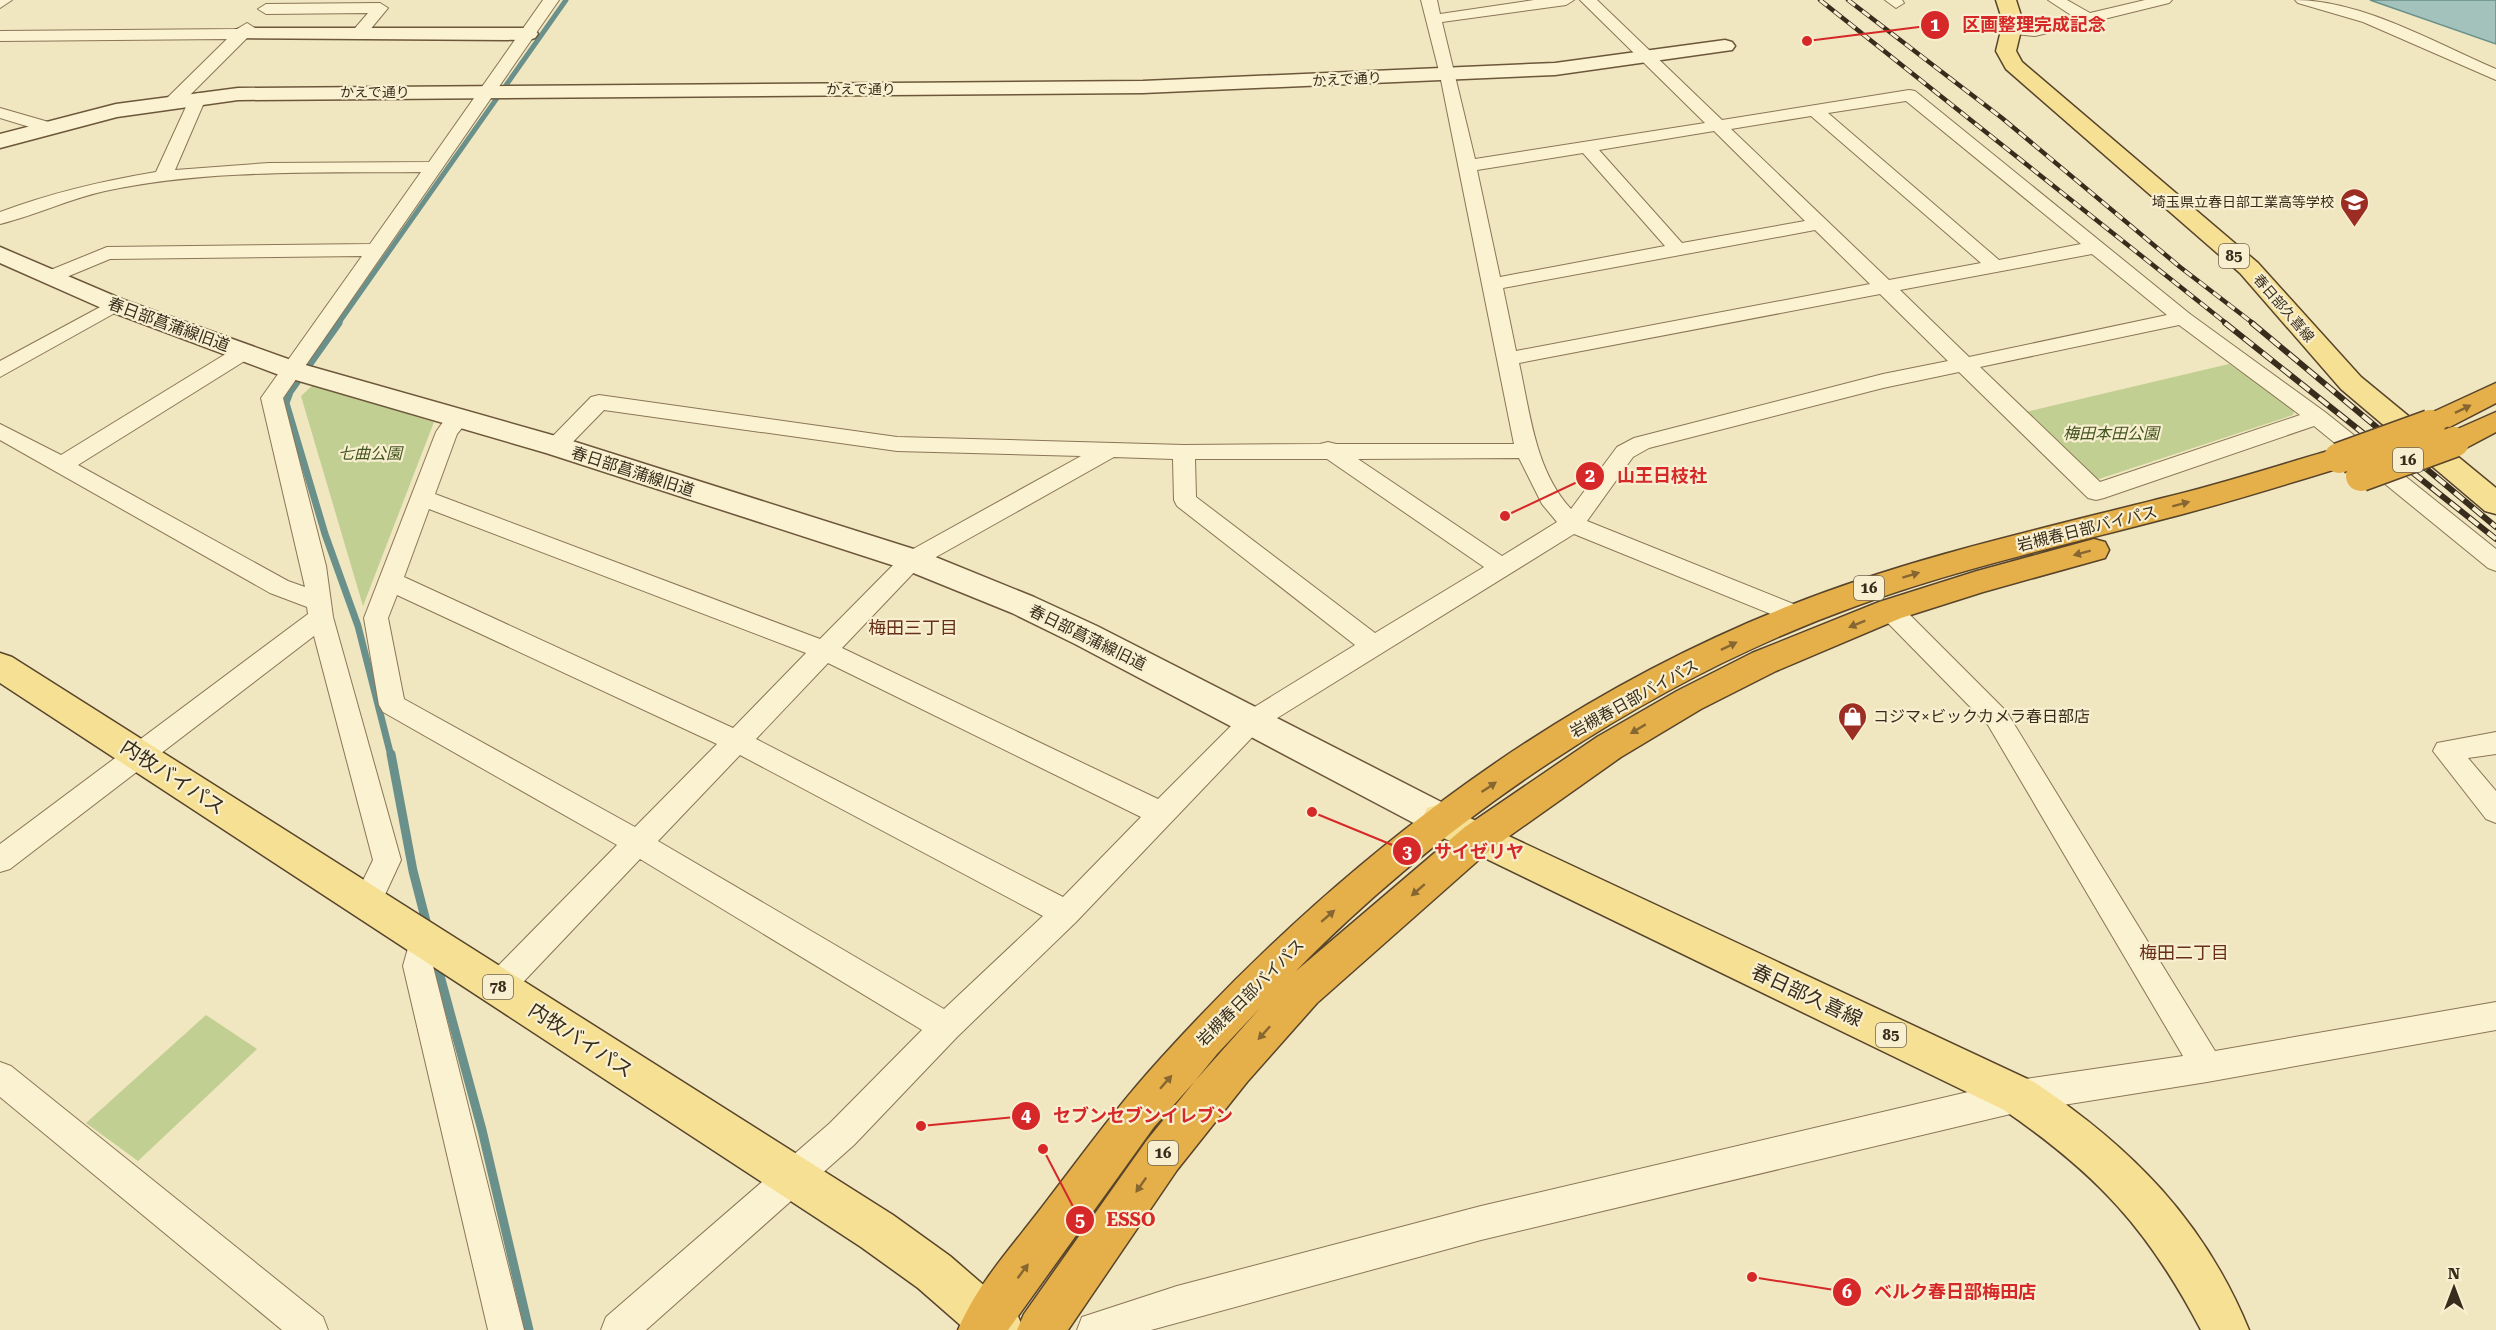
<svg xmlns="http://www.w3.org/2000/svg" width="2496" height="1330" viewBox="0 0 2496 1330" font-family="'Roboto Serif','Noto Sans JP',serif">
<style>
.green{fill:#c2cf92}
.water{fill:#a2c2bb;stroke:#69908a;stroke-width:1.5}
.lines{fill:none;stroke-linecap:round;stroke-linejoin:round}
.stream-far2{stroke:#69908a;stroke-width:5}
.stream-far1{stroke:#69908a;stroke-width:7}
.stream{stroke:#69908a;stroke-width:9}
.street-casing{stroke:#8a7656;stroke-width:2}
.secondary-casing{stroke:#6c573a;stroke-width:3}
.primary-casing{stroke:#57442b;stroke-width:3}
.highway-casing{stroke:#57442b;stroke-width:3}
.street{fill:#fbf2d2;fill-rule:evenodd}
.secondary{fill:#fbf2d2;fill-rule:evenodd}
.primary{fill:#f6e094;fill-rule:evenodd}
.highway{fill:#e5af4a;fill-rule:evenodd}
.rail-far1-casing{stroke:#382c1c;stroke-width:4.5}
.rail-casing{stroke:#382c1c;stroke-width:6}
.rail-far1{stroke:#f7efcf;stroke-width:3;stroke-dasharray:9;stroke-linecap:butt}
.rail{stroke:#f7efcf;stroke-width:4;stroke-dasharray:12;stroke-linecap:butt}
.highway-bridge-casing{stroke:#57442b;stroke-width:33;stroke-linecap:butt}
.highway-bridge{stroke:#e5af4a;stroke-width:30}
.oneway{fill:#866731}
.labels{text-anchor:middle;stroke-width:4.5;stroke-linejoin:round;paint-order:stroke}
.far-street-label{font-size:14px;fill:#382c1c;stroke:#f7efcf}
.far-poi-label{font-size:14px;fill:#382c1c;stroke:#f7efcf;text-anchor:end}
.shield{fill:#f7efcf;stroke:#716652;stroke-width:1.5}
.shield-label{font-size:15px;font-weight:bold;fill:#382c1c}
.street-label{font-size:16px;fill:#382c1c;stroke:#f7efcf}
.park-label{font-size:16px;font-style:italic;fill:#445621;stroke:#f7efcf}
.poi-label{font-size:16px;fill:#382c1c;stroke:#f7efcf;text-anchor:start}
.neighbourhood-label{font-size:18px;fill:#683019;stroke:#f7efcf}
.near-street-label{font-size:20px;fill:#382c1c;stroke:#f7efcf}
.leader{fill:none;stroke:#d62828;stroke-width:2}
.callout-dot{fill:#d62828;stroke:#f7efcf;stroke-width:2}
.mark-label{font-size:18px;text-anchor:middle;font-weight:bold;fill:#fff}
.callout-label{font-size:18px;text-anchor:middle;font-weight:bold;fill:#d62828;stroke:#f7efcf;stroke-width:4.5;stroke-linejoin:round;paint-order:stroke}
</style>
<rect width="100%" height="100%" fill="#f0e6bf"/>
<path class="green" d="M 2229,364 L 2294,409 L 2293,415 L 2099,479 L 2088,475 L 2026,412 Z
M 313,385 L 434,422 L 363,606 L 301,396 Z
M 206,1015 L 257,1049 L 138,1161 L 86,1123 Z"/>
<path class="water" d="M 2370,0 L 2496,0 L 2496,44 Z"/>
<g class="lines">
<path class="stream-far2" d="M 338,324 L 566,0"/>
<path class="stream-far1" d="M 339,323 L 290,392 L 286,403 L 325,534 L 358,626 L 391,756"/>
<path class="stream" d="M 391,754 L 413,871 L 428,929
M 436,961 L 482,1130 L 529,1330"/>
<defs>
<path id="street" d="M 0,0 L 12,0 L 0,8 Z
M 543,0 L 559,0 L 283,398 L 326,566 L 333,617 L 401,860 L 377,912 L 367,916 L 357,912 L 352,903 L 373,860 L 314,636 L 10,869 L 0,872 L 0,844 L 308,614 L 307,607 L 270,593 L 0,440 L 0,424 L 61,455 L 237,347 L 251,347 L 254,352 L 251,357 L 78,465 L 288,581 L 305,587 L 261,398 L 362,256 L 110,259 L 57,281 L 50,283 L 40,277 L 43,273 L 107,247 L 370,244 L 421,172 C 316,173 209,169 105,191 C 69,199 36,215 0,224 L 0,212 C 51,193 102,181 156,172 L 190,98 L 198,93 L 206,98 L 175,170 L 269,163 L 429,162 Z
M 1421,0 L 1437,0 L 1440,14 L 1534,0 L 1574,0 L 1566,5 L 1442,22 L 1475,159 L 1705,123 L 1580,0 L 1597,0 L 1722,120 L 1909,90 L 1915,91 L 2190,314 L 2325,412 L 2496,549 L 2496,571 L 2488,568 L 2314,426 L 2104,498 L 2096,500 L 2088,498 L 1959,372 L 1883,388 L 1649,448 L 1633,457 L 1587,521 L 1806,609 L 1809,615 L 1806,621 L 1797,624 L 1788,621 L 1574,534 L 1261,728 L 1076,922 L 957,1037 L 854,1145 L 646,1330 L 601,1330 L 606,1317 L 830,1123 L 922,1030 L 640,859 L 509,997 L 498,1001 L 487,997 L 483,987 L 487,977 L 617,845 L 383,712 L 379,705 L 364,618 L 436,432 C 444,420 452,408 468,412 L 471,417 L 457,434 L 435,494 L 820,639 L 904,554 L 1081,456 L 897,451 L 604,410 L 564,451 L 556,453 L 548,451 L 545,446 L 548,441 L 591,397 L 599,395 L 897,437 L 1184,445 L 1320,444 L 1328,442 L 1336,444 L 1514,444 L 1440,75 ZM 1906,101 L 2081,244 L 1999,260 L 1828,113 ZM 1811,116 L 1981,263 L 1889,280 L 1731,129 ZM 1714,131 L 1805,221 L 1682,243 L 1599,150 ZM 1583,153 L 1665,246 L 1500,277 L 1477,170 ZM 1815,230 L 1870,284 L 1516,351 L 1503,288 ZM 2092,254 L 2167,315 L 1969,357 L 1900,290 ZM 1880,294 L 1948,361 L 1883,374 L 1634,438 L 1617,447 L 1571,509 C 1535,471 1530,412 1519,363 ZM 2179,325 L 2300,415 L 2100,482 L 1980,367 ZM 1114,457 L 1173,459 L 1174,500 L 1177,506 L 1355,645 L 1243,714 L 1158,799 L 842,648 L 920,566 ZM 1519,458 L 1542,504 L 1557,522 L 1502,556 L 1358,459 ZM 1195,459 L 1327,459 L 1484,567 L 1375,633 L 1196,497 ZM 429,509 L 806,653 L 733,728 L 404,577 ZM 397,595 L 717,744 L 635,827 L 404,699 L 388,618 ZM 828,663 L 1141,817 L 1063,897 L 756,739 ZM 740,755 L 1043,916 L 944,1009 L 658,841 Z
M 1885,0 L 1902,0 L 1904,3 L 1896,8 Z
M 2048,0 L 2067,0 L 2090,13 L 2145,0 L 2172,0 L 2169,3 L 2035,36 L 2006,33 L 2004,30 L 2012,25 L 2035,26 L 2074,17 Z
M 2295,0 C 2362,0 2435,43 2496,69 L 2496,80 L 2363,22 L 2298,3 Z
M 380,3 L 388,8 L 364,37 L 358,39 L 350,34 L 368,13 L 266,14 L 258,9 L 266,4 Z
M 247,23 L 255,28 L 248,37 L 180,105 L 168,105 L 166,101 L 168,97 L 227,39 L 0,41 L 0,31 L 237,29 Z
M 0,108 L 52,123 L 55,127 L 46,132 L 0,118 Z
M 115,299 L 122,301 L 125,305 L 122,309 L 0,377 L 0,361 Z
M 1890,601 L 1899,604 L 2006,711 L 2215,1051 L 2496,1002 L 2496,1030 L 2207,1082 L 2019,1112 L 1481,1240 L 1151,1330 L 1077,1330 L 1082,1317 L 1177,1286 L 1481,1206 L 2019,1080 L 2183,1056 L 1988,725 L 1881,616 L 1878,610 L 1881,604 Z
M 2496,732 L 2496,754 L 2468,758 L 2496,791 L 2496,823 L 2486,819 L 2433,751 L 2437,743 Z
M 424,926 L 435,930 L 439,939 L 433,966 L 524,1330 L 488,1330 L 403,966 L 413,930 Z
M 0,1062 L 11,1066 L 323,1317 L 328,1330 L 282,1330 L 0,1097 Z"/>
<path id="secondary" d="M 242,28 L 528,28 L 535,30 L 538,34 L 535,38 L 528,40 L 235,38 L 232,34 L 235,30 Z
M 1725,40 L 1732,42 L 1735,46 L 1732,50 L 1555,75 L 1143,93 L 238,100 L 117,117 L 0,148 L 0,134 L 116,104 L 238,88 L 1143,81 L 1555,63 Z
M 0,247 L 124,300 L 302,364 L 566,439 L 923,552 L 1034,597 L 1097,626 L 1453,808 L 1458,819 L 1453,830 L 1440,834 L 1427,830 L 1075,644 L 1012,613 L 901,568 L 546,453 L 282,376 L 106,310 L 0,263 Z"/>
<path id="primary" d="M 1996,0 L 2016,0 L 2023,22 L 2016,51 L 2022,62 L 2258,263 L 2361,377 L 2496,488 L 2496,514 L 2485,511 L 2341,389 L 2240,273 L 2006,69 L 1996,51 L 2003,22 Z
M 0,653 L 12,657 L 893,1215 L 950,1256 L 1017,1314 L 1024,1330 L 966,1330 L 918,1288 L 861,1247 L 0,683 Z
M 1440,804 L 2034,1082 C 2131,1147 2204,1220 2249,1330 L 2201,1330 C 2148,1229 2098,1175 2004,1110 L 1427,830 L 1422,819 L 1427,808 Z"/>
<path id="highway" d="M 2496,383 L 2496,403 L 2440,432 L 2430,434 L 2420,432 L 2416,425 L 2420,418 Z
M 2496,412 L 2496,432 L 2464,449 L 2454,451 L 2444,449 L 2440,442 L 2444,435 Z
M 2339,448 L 2349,451 L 2353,458 L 2349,465 C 2294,482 2239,499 2183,514 C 2074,543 1963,567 1856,606 C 1653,679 1446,817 1296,971 L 1465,827 L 1597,737 L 1677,691 L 1752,653 L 1879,602 L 1977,571 L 2094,539 L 2105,542 L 2109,550 L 2105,558 L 1983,592 L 1901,618 L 1776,671 L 1701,709 L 1621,757 L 1491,849 L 1317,1003 L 1247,1082 L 1177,1170 L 1068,1330 L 1017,1330 L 1024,1314 L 1147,1140 L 1217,1054 L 1261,1007 L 1154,1127 L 1008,1330 L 958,1330 C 976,1286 1010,1249 1039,1211 C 1079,1159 1117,1106 1161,1058 C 1336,865 1547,701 1791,605 C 1912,557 2041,529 2167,497 C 2225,483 2282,464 2339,448 Z"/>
</defs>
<use href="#street" class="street-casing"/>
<use href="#secondary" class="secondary-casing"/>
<use href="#primary" class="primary-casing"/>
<use href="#highway" class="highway-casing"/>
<use href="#street" class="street"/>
<use href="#secondary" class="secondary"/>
<use href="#primary" class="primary"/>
<use href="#highway" class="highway"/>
<defs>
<path id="rail-far1" d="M 1820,0 L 2227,324
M 1848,0 L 2002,118 L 2180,267 L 2254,324"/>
<path id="rail" d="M 2225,323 L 2496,539
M 2252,323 L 2496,527"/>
</defs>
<use href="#rail-far1" class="rail-far1-casing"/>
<use href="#rail" class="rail-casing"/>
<use href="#rail-far1" class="rail-far1"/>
<use href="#rail" class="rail"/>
<defs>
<path id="highway-bridge" d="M 2339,458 L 2430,425
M 2361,476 L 2454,442"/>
</defs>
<use href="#highway-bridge" class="highway-bridge-casing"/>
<use href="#highway-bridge" class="highway-bridge"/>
</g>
<defs><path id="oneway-solid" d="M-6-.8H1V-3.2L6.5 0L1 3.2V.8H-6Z" transform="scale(1.5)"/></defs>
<g class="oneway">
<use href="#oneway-solid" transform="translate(2463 409) rotate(-26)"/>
<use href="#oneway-solid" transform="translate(2181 504) rotate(-15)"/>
<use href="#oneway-solid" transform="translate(2082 553) rotate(165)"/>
<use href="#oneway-solid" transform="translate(1911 575) rotate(-17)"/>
<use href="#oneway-solid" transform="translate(1857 624) rotate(158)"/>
<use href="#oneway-solid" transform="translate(1729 646) rotate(-26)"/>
<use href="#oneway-solid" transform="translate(1638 729) rotate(149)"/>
<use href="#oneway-solid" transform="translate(1489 787) rotate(-34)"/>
<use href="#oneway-solid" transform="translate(1418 890) rotate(139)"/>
<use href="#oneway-solid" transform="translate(1328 916) rotate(-41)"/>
<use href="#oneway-solid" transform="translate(1264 1033) rotate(132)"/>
<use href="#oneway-solid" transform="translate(1166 1082) rotate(-49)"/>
<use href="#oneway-solid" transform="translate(1141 1185) rotate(125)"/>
<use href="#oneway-solid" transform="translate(1023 1271) rotate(-53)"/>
</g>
<defs>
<symbol id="school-pin" viewBox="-11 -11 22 30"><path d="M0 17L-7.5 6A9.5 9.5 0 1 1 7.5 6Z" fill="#9c2d23" stroke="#f7efcf"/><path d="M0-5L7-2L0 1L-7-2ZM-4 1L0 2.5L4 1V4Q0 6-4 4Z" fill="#fff"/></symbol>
<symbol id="shop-pin" viewBox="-11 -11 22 30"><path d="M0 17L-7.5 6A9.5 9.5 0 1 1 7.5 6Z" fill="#9c2d23" stroke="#f7efcf"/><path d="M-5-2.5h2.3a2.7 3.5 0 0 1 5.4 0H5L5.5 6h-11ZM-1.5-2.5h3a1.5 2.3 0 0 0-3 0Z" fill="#fff"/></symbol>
</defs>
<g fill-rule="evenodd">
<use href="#school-pin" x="2338" y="186" width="33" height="45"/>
<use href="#shop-pin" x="1836" y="700" width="33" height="45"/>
</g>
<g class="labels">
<g class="far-street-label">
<text transform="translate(1347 79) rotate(-3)" y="5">かえで通り</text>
<text x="861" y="94">かえで通り</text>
<text x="375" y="97">かえで通り</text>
<text transform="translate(2284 308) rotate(49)" y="5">春日部久喜線</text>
</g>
<g class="far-poi-label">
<text x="2334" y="207">埼玉県立春日部工業高等学校</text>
</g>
<g class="shield">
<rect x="2219" y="244" width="30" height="24" rx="4.5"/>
<rect x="2393" y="448" width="30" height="24" rx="4.5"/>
<rect x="1854" y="576" width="30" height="24" rx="4.5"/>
<rect x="483" y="975" width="30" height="24" rx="4.5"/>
<rect x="1876" y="1023" width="30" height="24" rx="4.5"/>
<rect x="1148" y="1141" width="30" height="24" rx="4.5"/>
</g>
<g class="shield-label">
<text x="2234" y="261">85</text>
<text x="2408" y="465">16</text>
<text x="1869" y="593">16</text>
<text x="498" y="992">78</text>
<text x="1891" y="1040">85</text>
<text x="1163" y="1158">16</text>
</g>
<g class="street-label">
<text transform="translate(169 324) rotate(20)" y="6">春日部菖蒲線旧道</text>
<text transform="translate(633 471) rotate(18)" y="6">春日部菖蒲線旧道</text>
<text transform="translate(2087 528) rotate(-14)" y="6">岩槻春日部バイパス</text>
<text transform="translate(1088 637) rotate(26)" y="6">春日部菖蒲線旧道</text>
<text transform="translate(1634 698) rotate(-29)" y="6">岩槻春日部バイパス</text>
<text transform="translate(1250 992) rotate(-45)" y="6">岩槻春日部バイパス</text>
</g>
<g class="park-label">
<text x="2111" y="439">梅田本田公園</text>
<text x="370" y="459">七曲公園</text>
</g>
<g class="poi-label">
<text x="1873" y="722">コジマ×ビックカメラ春日部店</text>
</g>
<g class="neighbourhood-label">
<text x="913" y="634">梅田三丁目</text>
<text x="2184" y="959">梅田二丁目</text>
</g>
<g class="near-street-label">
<text transform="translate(173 777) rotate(33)" y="7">内牧バイパス</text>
<text transform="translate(1807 995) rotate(25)" y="7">春日部久喜線</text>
<text transform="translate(581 1040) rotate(33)" y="7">内牧バイパス</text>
</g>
</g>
<path class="leader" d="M1807 41L1935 25M1505 516L1590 476M1312 812L1407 851M921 1126L1026 1116M1043 1149L1080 1220M1752 1277L1847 1292"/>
<g class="callout-dot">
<circle cx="1807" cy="41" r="6"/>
<circle cx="1505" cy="516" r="6"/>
<circle cx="1312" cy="812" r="6"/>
<circle cx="921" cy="1126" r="6"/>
<circle cx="1043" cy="1149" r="6"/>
<circle cx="1752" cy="1277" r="6"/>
<circle cx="1935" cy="25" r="15"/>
<circle cx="1590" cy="476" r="15"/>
<circle cx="1407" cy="851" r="15"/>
<circle cx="1026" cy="1116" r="15"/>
<circle cx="1080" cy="1220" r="15"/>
<circle cx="1847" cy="1292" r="15"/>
</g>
<g class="mark-label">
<text x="1935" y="31">1</text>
<text x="1590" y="482">2</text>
<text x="1407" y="858">3</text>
<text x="1026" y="1122">4</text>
<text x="1080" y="1226">5</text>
<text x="1847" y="1298">6</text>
</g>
<g class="callout-label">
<text x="2034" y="31">区画整理完成記念</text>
<text x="1662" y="482">山王日枝社</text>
<text x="1479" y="858">サイゼリヤ</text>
<text x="1143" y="1122">セブンセブンイレブン</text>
<text x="1131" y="1226">ESSO</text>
<text x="1955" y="1298">ベルク春日部梅田店</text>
</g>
<g transform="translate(2454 1288)" stroke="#f7efcf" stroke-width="4.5" paint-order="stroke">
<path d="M0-4.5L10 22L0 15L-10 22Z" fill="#382c1c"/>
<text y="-9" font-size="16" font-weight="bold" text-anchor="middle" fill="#382c1c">N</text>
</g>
</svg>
